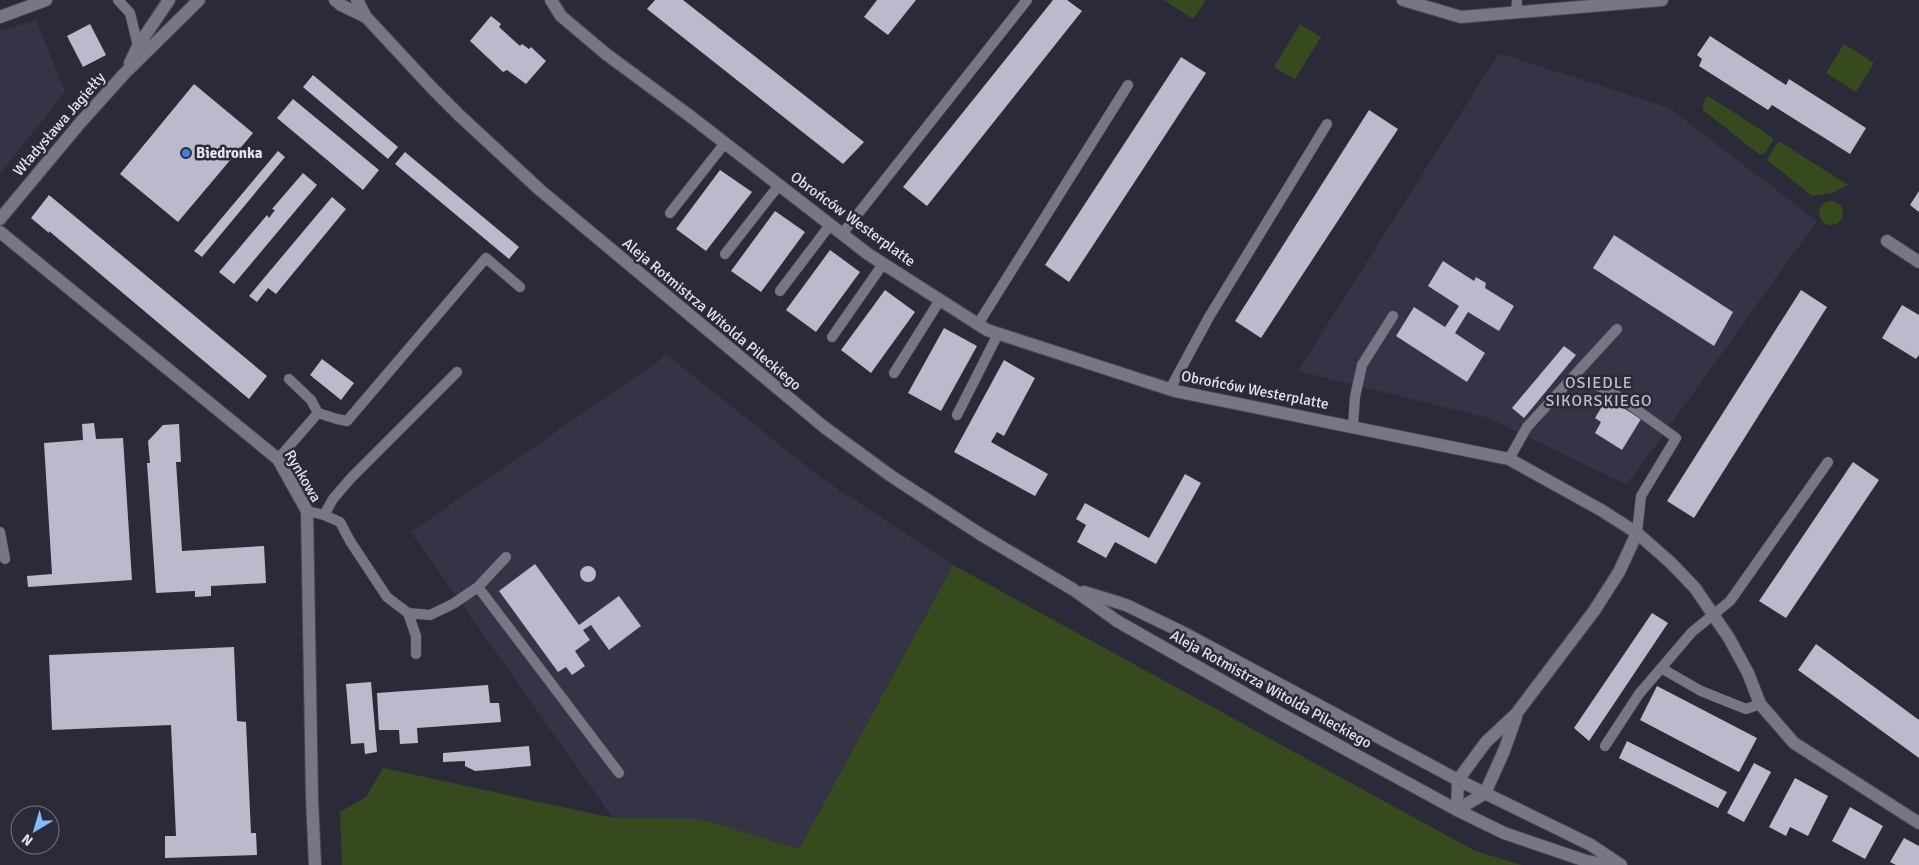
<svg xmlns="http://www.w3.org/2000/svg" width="1919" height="865" viewBox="0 0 1919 865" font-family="Signika,sans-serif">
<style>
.built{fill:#353447}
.green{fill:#374a1e}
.building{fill:#bbbacd}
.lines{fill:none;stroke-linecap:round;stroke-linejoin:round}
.service-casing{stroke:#464551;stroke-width:11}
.minor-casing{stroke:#464551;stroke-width:14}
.tertiary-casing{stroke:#464551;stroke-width:14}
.service{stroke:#777687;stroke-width:10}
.minor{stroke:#777687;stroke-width:12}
.tertiary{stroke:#777687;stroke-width:12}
.shop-dot{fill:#3f7fe0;stroke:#2b2a39;stroke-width:2}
.labels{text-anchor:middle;stroke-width:5;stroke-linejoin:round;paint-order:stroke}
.street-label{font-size:15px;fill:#e5e4ee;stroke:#2b2a39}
.poi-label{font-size:15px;font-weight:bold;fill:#e5e4ee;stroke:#2b2a39;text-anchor:start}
.neighbourhood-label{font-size:16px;letter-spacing:1px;fill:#bfbed1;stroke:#2b2a39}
</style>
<rect width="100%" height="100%" fill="#2b2a39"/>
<path class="built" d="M 36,20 L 65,92 L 0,174 L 0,31 Z
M 1499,53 L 1669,108 L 1817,221 L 1627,485 L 1489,418 L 1298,371 Z
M 667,355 L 824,480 L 953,565 L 799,849 L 701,819 L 613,818 L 411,532 Z"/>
<path class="green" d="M 1164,0 L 1206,0 L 1193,19 Z
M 1300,24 L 1321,37 L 1295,79 L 1274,67 Z
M 1844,44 L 1874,63 L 1856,92 L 1826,73 Z
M 1708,96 L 1772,137 L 1773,140 L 1765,153 L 1760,155 L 1703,110 L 1703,105 L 1706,98 Z
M 1780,142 L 1848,185 L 1832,193 L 1812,196 L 1767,160 L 1777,143 Z
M1819 213a12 12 0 1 1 24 0a12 12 0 1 1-24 0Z
M 953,565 L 1475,851 L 1522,865 L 342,865 L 340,812 L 366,797 L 383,768 L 613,818 L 701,819 L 799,849 Z"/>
<path class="building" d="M 655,0 L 683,0 L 864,142 L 843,164 L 647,9 Z
M 877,0 L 916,0 L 888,35 L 864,17 Z
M 1053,0 L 1067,0 L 1082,11 L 927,206 L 903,187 Z
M 491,16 L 501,24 L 499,27 L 520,46 L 522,44 L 529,49 L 531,47 L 546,61 L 526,84 L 507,70 L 503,72 L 470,41 Z
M 90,24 L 106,55 L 83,67 L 67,36 Z
M 1710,36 L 1786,85 L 1789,79 L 1866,128 L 1850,154 L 1772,105 L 1768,110 L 1699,66 L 1702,59 L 1697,55 Z
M 1181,57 L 1206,73 L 1069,282 L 1045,265 Z
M 313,75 L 398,147 L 388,159 L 303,87 Z
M 194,84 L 253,133 L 178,222 L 120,174 Z
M 293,99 L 379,170 L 363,190 L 277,118 Z
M 1369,110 L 1398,129 L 1261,338 L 1235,321 Z
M 278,151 L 285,157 L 202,257 L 194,251 Z
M 405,152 L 519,247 L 509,259 L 395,164 Z
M 720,170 L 752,192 L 706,251 L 676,229 Z
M 303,173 L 317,185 L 234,284 L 219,272 L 267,215 L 269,218 L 275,210 L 272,209 Z
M 1919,191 L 1919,212 L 1910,205 Z
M 49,195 L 267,376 L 249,399 L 49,231 L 49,233 L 31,218 Z
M 332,197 L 346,209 L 276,294 L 268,288 L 257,302 L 249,296 Z
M 775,211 L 805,232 L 761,292 L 731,271 Z
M 1614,235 L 1733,312 L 1714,346 L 1593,268 Z
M 830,250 L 860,272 L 816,332 L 786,310 Z
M 1443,261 L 1474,281 L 1476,277 L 1486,283 L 1485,288 L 1514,306 L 1499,331 L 1468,312 L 1455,333 L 1485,353 L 1467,382 L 1396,336 L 1414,307 L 1445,327 L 1459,306 L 1428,286 Z
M 885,290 L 915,312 L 871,373 L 841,350 Z
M 1801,290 L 1827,307 L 1694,518 L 1667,501 Z
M 1902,305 L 1919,315 L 1919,355 L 1916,359 L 1882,338 Z
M 944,328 L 977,346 L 941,411 L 908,393 Z
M 1564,346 L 1576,355 L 1524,418 L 1512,408 Z
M 322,359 L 354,383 L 341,400 L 310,375 Z
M 1004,360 L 1035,378 L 1004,436 L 997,432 L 991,442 L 1048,474 L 1035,496 L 954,452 Z
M 1607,398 L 1641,419 L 1622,450 L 1595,433 L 1601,422 L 1595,418 Z
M 94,423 L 96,439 L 123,438 L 132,580 L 28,587 L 27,576 L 52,574 L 44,443 L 83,440 L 82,424 Z
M 179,424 L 181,462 L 176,462 L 182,551 L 264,546 L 266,583 L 211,586 L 211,596 L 195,597 L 195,591 L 156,593 L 147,463 L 150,463 L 148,441 L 163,425 Z
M 1853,462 L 1879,480 L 1786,618 L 1759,601 Z
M 1185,474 L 1201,483 L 1156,564 L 1115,542 L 1106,558 L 1077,542 L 1086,525 L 1076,519 L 1085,503 L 1149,538 Z
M 535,564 L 579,625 L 619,596 L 641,626 L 609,650 L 591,625 L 583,630 L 590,640 L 575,651 L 585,666 L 572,675 L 566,667 L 558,672 L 499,591 Z
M580 574a8 8 0 1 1 16 0a8 8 0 1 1-16 0Z
M 1652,613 L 1668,623 L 1589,741 L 1574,728 Z
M 1816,644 L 1919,720 L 1919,758 L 1798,670 Z
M 234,647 L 237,721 L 246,722 L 251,833 L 256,833 L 257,855 L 165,858 L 165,836 L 176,836 L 171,725 L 52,730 L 49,655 Z
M 371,682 L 377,752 L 365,754 L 364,743 L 351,744 L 346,684 Z
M 488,685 L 490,703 L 499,703 L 501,722 L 417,728 L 418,743 L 400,744 L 399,730 L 379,730 L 377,693 Z
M 1657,686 L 1757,738 L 1739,772 L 1640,720 Z
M 1627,741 L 1727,792 L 1718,808 L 1619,758 Z
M 529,746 L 531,766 L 475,771 L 465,766 L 465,761 L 443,762 L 443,753 Z
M 1754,763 L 1771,772 L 1744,822 L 1727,813 Z
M 1795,778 L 1828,796 L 1808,836 L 1790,827 L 1786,836 L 1769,827 Z
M 1850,807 L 1883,826 L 1865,859 L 1832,841 Z
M 1904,838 L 1919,846 L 1919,865 L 1896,865 L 1890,862 Z"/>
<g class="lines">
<defs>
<path id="service" d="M 118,0 L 130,13 L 138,46
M 1516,12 L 1517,0
M 670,213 L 725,143
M 842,234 L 1027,0
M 725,254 L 779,185
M 780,291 L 830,225
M 978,324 L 1128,85
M 832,337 L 883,264
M 894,373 L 940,300
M 1573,377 L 1609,390 L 1676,438 L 1641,496 L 1637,533
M 289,379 L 311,400 L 318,413
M 1170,389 L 1209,317 L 1327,124
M 957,415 L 998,334
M 1353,426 L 1355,397 L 1362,365 L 1393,316
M 278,459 L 318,413 L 337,419 L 347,421 L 486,258 L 520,287
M 1509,459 L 1527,427 L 1617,329
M 307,511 L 324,515 L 340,522 L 350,541 L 387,597 L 408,613 L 430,615 L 453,604 L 478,587 L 506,557
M 324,515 L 333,499 L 351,478 L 457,372
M 0,532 L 5,559
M 478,587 L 619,773
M 408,613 L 416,636 L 416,654
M 1661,668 L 1701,691 L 1746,709 L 1760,704
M 1605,746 L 1639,694 L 1692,632 L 1730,601 L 1828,462"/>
<path id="minor" d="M 551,0 L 561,16 L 606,54 L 686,113 L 868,254 L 987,330 L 1175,391 L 1509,459 L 1601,510 L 1637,533 L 1671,563 L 1695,588 L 1729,638 L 1748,673 L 1760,704 L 1794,743 L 1919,823
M 1403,0 L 1461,17 L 1662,0
M 0,17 L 46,0
M 130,63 L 138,46 L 169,0
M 0,219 L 80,123 L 124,74 L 199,0
M 0,232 L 278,459 L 307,511 L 312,799 L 315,865
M 1887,241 L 1919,262
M 1457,810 L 1458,780 L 1486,742 L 1516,714 L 1594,611 L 1619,572 L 1637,533
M 1457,810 L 1485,793 L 1504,751 L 1516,717"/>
<path id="tertiary" d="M 335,0 L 341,5 L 366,17
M 357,0 L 366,17 L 431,87 L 460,116 L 540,190 L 824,427 L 891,476 L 980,534 L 1074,590 L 1117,621 L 1281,714 L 1457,810 L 1504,833 L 1586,861 L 1609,865
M 1084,592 L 1126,605 L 1186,634 L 1458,780 L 1591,845 L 1621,865"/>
</defs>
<use href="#service" class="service-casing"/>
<use href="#minor" class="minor-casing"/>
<use href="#tertiary" class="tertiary-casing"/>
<use href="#service" class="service"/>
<use href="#minor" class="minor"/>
<use href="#tertiary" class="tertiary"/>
</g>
<circle class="shop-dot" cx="186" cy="153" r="5"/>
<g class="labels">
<g class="street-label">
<text transform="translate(59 124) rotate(-49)" y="5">Władysława Jagiełły</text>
<text transform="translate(853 219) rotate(36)" y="5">Obrońców Westerplatte</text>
<text transform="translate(712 314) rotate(40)" y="5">Aleja Rotmistrza Witolda Pileckiego</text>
<text transform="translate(1255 390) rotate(11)" y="5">Obrońców Westerplatte</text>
<text transform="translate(303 476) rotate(60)" y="5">Rynkowa</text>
<text transform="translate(1271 689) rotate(29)" y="5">Aleja Rotmistrza Witolda Pileckiego</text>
</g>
<g class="poi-label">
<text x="196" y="158">Biedronka</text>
</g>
<g class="neighbourhood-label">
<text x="1599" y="388">OSIEDLE<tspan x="1599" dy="18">SIKORSKIEGO</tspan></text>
</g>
</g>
<g transform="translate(35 830) rotate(218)"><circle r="24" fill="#2b2a39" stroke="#757481"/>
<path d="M0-4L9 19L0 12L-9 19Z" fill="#86bbfb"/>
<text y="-8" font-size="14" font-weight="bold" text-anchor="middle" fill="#e5e4ee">N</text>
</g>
</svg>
